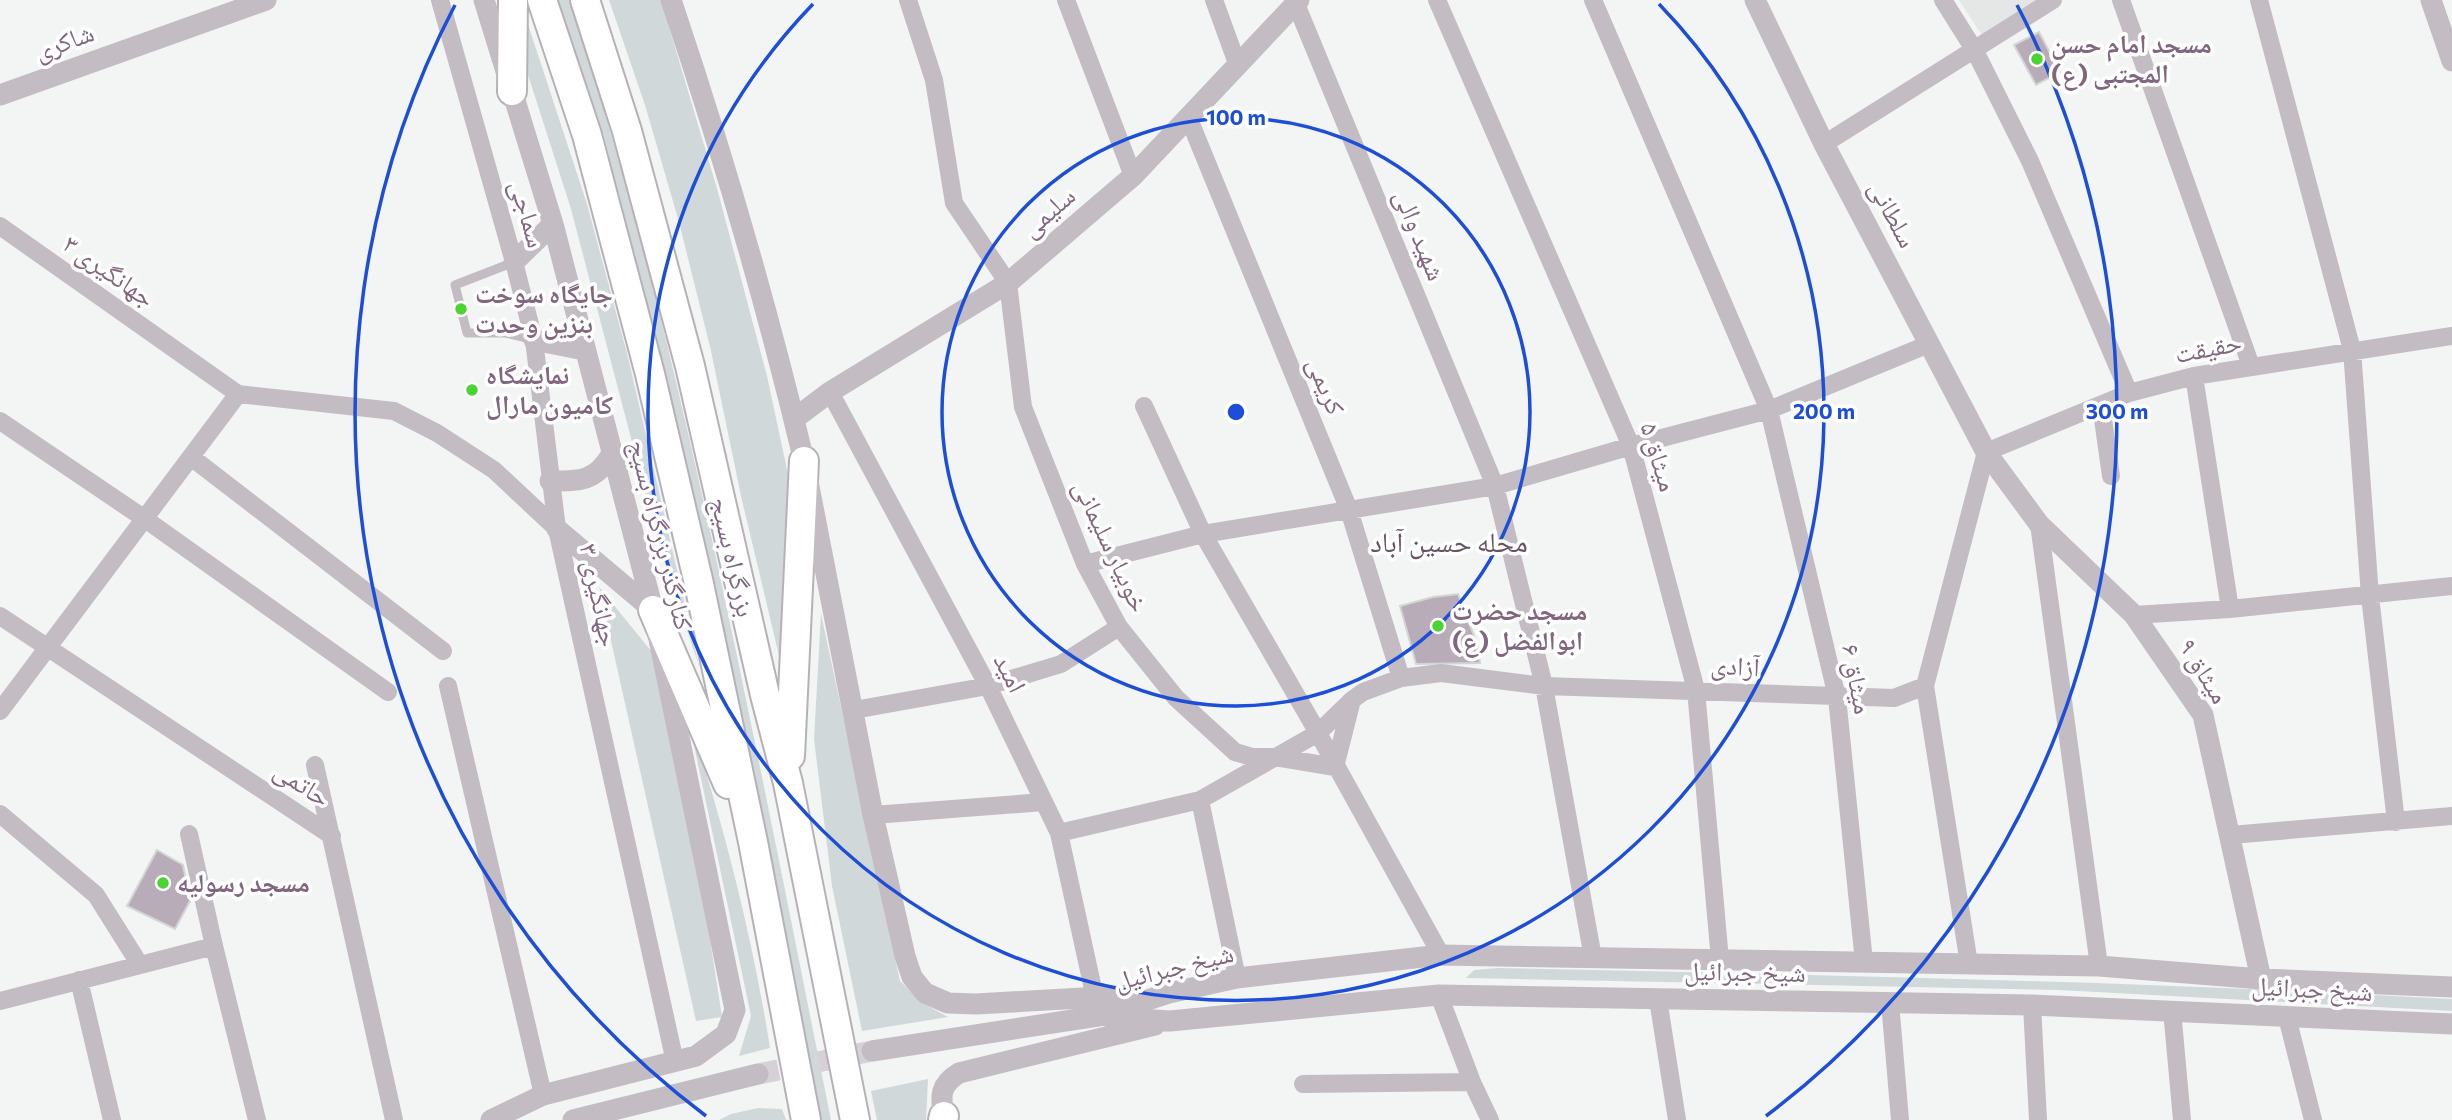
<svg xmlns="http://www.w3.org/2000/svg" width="2452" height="1120" viewBox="0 0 2452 1120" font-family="Commissioner,'Noto Naskh Arabic',sans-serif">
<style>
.built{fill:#e5e6e6}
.green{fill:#d1d8da}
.building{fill:#b7acb7;stroke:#d4d6d6;stroke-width:2}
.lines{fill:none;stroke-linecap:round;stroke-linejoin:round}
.tertiary-tunnel{stroke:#d6d1d7;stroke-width:21;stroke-dasharray:21 10;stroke-linecap:butt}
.trunk-casing{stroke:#b7b1b7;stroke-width:32}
.service{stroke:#c3bcc3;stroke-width:9}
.minor{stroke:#c3bcc3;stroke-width:18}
.tertiary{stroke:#c3bcc3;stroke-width:21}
.trunk{stroke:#fff;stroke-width:28}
.ring{fill:none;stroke:#1d4ed8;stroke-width:3.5}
.poi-dot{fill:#4ad432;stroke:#fff;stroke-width:2.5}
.labels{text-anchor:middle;stroke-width:7;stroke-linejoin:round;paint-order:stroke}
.street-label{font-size:26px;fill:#80667f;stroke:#fff}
.poi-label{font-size:26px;font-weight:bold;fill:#80667f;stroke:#fff;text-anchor:start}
.neighbourhood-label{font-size:28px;fill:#665465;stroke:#fff}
.centre{fill:#1d4ed8;stroke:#fff;stroke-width:3.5}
.ring-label{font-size:21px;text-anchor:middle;font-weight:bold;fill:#1d4ed8;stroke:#fff;stroke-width:7;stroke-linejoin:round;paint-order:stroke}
</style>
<rect width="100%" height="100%" fill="#f2f5f4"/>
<path class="built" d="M 1959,0 L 2040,0 L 1983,37 Z"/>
<path class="green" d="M 504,0 L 520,0 L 587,204 L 628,357 L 699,666 L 659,545 L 571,209 Z
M 558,0 L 569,0 C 630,181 674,366 715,553 C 756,742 793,931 831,1120 L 820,1120 L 668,397 L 604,136 Z
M 609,0 L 661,0 L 718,192 L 767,376 L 792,493 L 781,664 L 741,496 L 711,351 L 679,222 L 645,105 Z
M 599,587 L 652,652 L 702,888 L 722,1017 L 696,1021 Z
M 821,614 L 900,981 L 921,1002 L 948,1017 L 862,1031 L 832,886 L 814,739 Z
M 687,712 C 723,822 752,934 770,1048 L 739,1056 L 751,1016 Z
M 1498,968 C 1816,975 2134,981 2452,999 L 2452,1011 L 2059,990 L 1466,978 L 1474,970 Z
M 928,1079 L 926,1120 L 877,1120 L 871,1091 Z
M 758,1108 L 782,1109 L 786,1120 L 719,1120 L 731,1114 Z"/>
<path class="building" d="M 2039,32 L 2060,72 L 2036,85 L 2014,45 Z
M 1458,594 L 1478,646 L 1480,663 L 1416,664 L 1400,606 L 1433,597 Z
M 157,850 L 183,865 L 190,901 L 175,929 L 127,906 Z"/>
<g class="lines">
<path class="tertiary-tunnel" d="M 758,1074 L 872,1051"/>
<defs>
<path id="trunk" d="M 542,0 L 587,135 L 650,374 L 699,584 L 753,842 L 806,1120
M 585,0 L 627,131 L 690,366 L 765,695 L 788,783 L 855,1120
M 512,91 L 513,0
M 653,610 L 728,784
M 790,756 L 804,461
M 943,1120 L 944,1116"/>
</defs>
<use href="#trunk" class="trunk-casing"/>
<path class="service" d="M 514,262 L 455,285 L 467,333 L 505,333 L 534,340"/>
<path class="minor" d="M 440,0 L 514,262 L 534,340 L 557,529
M 908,0 L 934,80 L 954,203 L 1008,283 L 1023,407 L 1085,564 L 1119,627 L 1176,698 L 1235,752 L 1252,757 L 1275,757 L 1335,767 L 1352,700
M 1066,0 L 1133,176
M 1214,0 L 1238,66
M 1437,0 L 1631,446 L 1696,690 L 1720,960
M 1593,0 L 1769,410 L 1837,697 L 1864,962
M 1943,0 L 1975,51 L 2030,161 L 2129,393
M 2121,0 L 2251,366
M 2259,0 L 2352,350 L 2370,596 L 2396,822
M 1296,4 L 1495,486 L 1544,686 L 1593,958
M 1189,119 L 1349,510 L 1401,678
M 1824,144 L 2053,0
M 0,226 L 238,394 L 394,411 L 437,433 L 494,470 L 557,529 L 675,1062
M 2194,376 L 2230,609
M 830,392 L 988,686 L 1059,833 L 1095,998
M 2101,405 L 2111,476
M 1144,406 L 1203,534 L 1318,733 L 1441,955
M 0,421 L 145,519 L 388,692
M 191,457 L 443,651
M 2039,524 L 2099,966
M 1085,564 L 1203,534 L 1495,486 L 1631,446 L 1769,410 L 1929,344
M 2134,615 L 2230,609 L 2452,586
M 0,616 L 332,836
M 448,686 L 543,1095
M 1925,686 L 1969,964
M 854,710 L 988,686 L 1061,664 L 1119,627
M 0,711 L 238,394
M 315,765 L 394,1120
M 1200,800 L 1237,978
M 0,814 L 96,895 L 140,965
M 873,815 L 1044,802
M 1059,833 L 1200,800 L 1318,733 L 1352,700 L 1363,692 L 1401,678 L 1441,673 L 1544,686 L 1894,698 L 1925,686 L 1986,452 L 2129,393 L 2194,376 L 2452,336
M 189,834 L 214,946 L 257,1120
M 2231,835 L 2452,816
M 79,980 L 112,1120
M 1439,995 L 1472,1082 L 1490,1120
M 1658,999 L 1677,1120
M 0,1001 L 214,946
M 1890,1002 L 1900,1120
M 2032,1005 L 2038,1120
M 2172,1010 L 2182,1120
M 2287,1017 L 2313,1120
M 1303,1084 L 1472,1082"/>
<path class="tertiary" d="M 484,0 L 553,224 L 653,610 L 735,1010 L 726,1034 L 696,1056 L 543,1095 L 491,1120
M 671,0 C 722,151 767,306 804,461 L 873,815 L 905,956 L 912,977 L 925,993 L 948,1003 L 976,1004 L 1135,995
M 1755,0 L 1824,144 L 1986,452 L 2039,524 L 2134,615 L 2203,715 L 2261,979
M 2431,0 L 2452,61
M 0,95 L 266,0
M 514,262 L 553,224
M 534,340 L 584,350
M 794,419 L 830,392 L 1008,283 L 1133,176 L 1299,0
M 550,481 C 579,481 595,482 611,455
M 557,529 L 653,610
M 1110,1017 L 1170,1021 L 1439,995 L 2032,1005 L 2452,1024
M 872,1051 L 1098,1016 L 1169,993 L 1237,978 L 1441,955 L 2099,966 L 2261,979 L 2452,987
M 573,1120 L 758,1074
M 944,1120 C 941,1097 938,1086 959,1073 L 1155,1025"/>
<use href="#trunk" class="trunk"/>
</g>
<g class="ring">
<circle cx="1236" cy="412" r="294"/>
<path d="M1659 4A588 588 0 1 1 813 4"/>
<path d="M706 1116A881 881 0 0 1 455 5M2017 5A881 881 0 0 1 1766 1116"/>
</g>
<g class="poi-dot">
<circle cx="2037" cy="59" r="7"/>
<circle cx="461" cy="309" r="7"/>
<circle cx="472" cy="390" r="7"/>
<circle cx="1438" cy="626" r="7"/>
<circle cx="163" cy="883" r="7"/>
</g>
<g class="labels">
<g class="street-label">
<text transform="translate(64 42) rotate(-20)" y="9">شاکری</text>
<text transform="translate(1048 212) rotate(-41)" y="9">سلیمی</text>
<text transform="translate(528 214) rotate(74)" y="9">سماجی</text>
<text transform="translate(1893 214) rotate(62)" y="9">سلطانی</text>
<text transform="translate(1420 235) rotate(68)" y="9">شهید والی</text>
<text transform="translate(109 271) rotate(35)" y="9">جهانگیری ۳</text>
<text transform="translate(2208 348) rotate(-11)" y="9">حقیقت</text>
<text transform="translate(1326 386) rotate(68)" y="9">کریمی</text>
<text transform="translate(1659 457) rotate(73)" y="9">میثاق ۵</text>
<text transform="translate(661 535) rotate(76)" y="9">کنارگذر بزرگراه بسیج</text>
<text transform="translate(1111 546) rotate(65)" y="9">خوبیار سلیمانی</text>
<text transform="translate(733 557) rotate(77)" y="9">بزرگراه بسیج</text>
<text transform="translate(599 595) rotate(78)" y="9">جهانگیری ۳</text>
<text transform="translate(1735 666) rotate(3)" y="9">آزادی</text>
<text transform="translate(2204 671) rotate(58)" y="9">میثاق ۹</text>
<text transform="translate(1010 673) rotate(63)" y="9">امید</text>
<text transform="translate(1857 679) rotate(79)" y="9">میثاق ۶</text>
<text transform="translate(302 784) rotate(33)" y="9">حاتمی</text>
<text transform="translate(1174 967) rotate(-14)" y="9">شیخ جبرائیل</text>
<text transform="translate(1745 972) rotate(1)" y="9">شیخ جبرائیل</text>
<text transform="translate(2312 989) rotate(3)" y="9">شیخ جبرائیل</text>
</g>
<g class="poi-label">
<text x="2051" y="53">مسجد امام حسن<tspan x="2051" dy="30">المجتبی (ع)</tspan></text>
<text x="475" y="303">جایگاه سوخت<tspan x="475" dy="30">بنزین وحدت</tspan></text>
<text x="486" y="384">نمایشگاه<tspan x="486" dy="30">کامیون مارال</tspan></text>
<text x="1452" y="620">مسجد حضرت<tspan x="1452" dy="30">ابوالفضل (ع)</tspan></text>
<text x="177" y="892">مسجد رسولیه</text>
</g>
<g class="neighbourhood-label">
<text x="1449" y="552">محله حسین آباد</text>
</g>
</g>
<circle cx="1236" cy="412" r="10" class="centre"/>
<g class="ring-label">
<text x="1236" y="125">100 m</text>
<text x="1824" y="419">200 m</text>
<text x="2117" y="419">300 m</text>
</g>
</svg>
